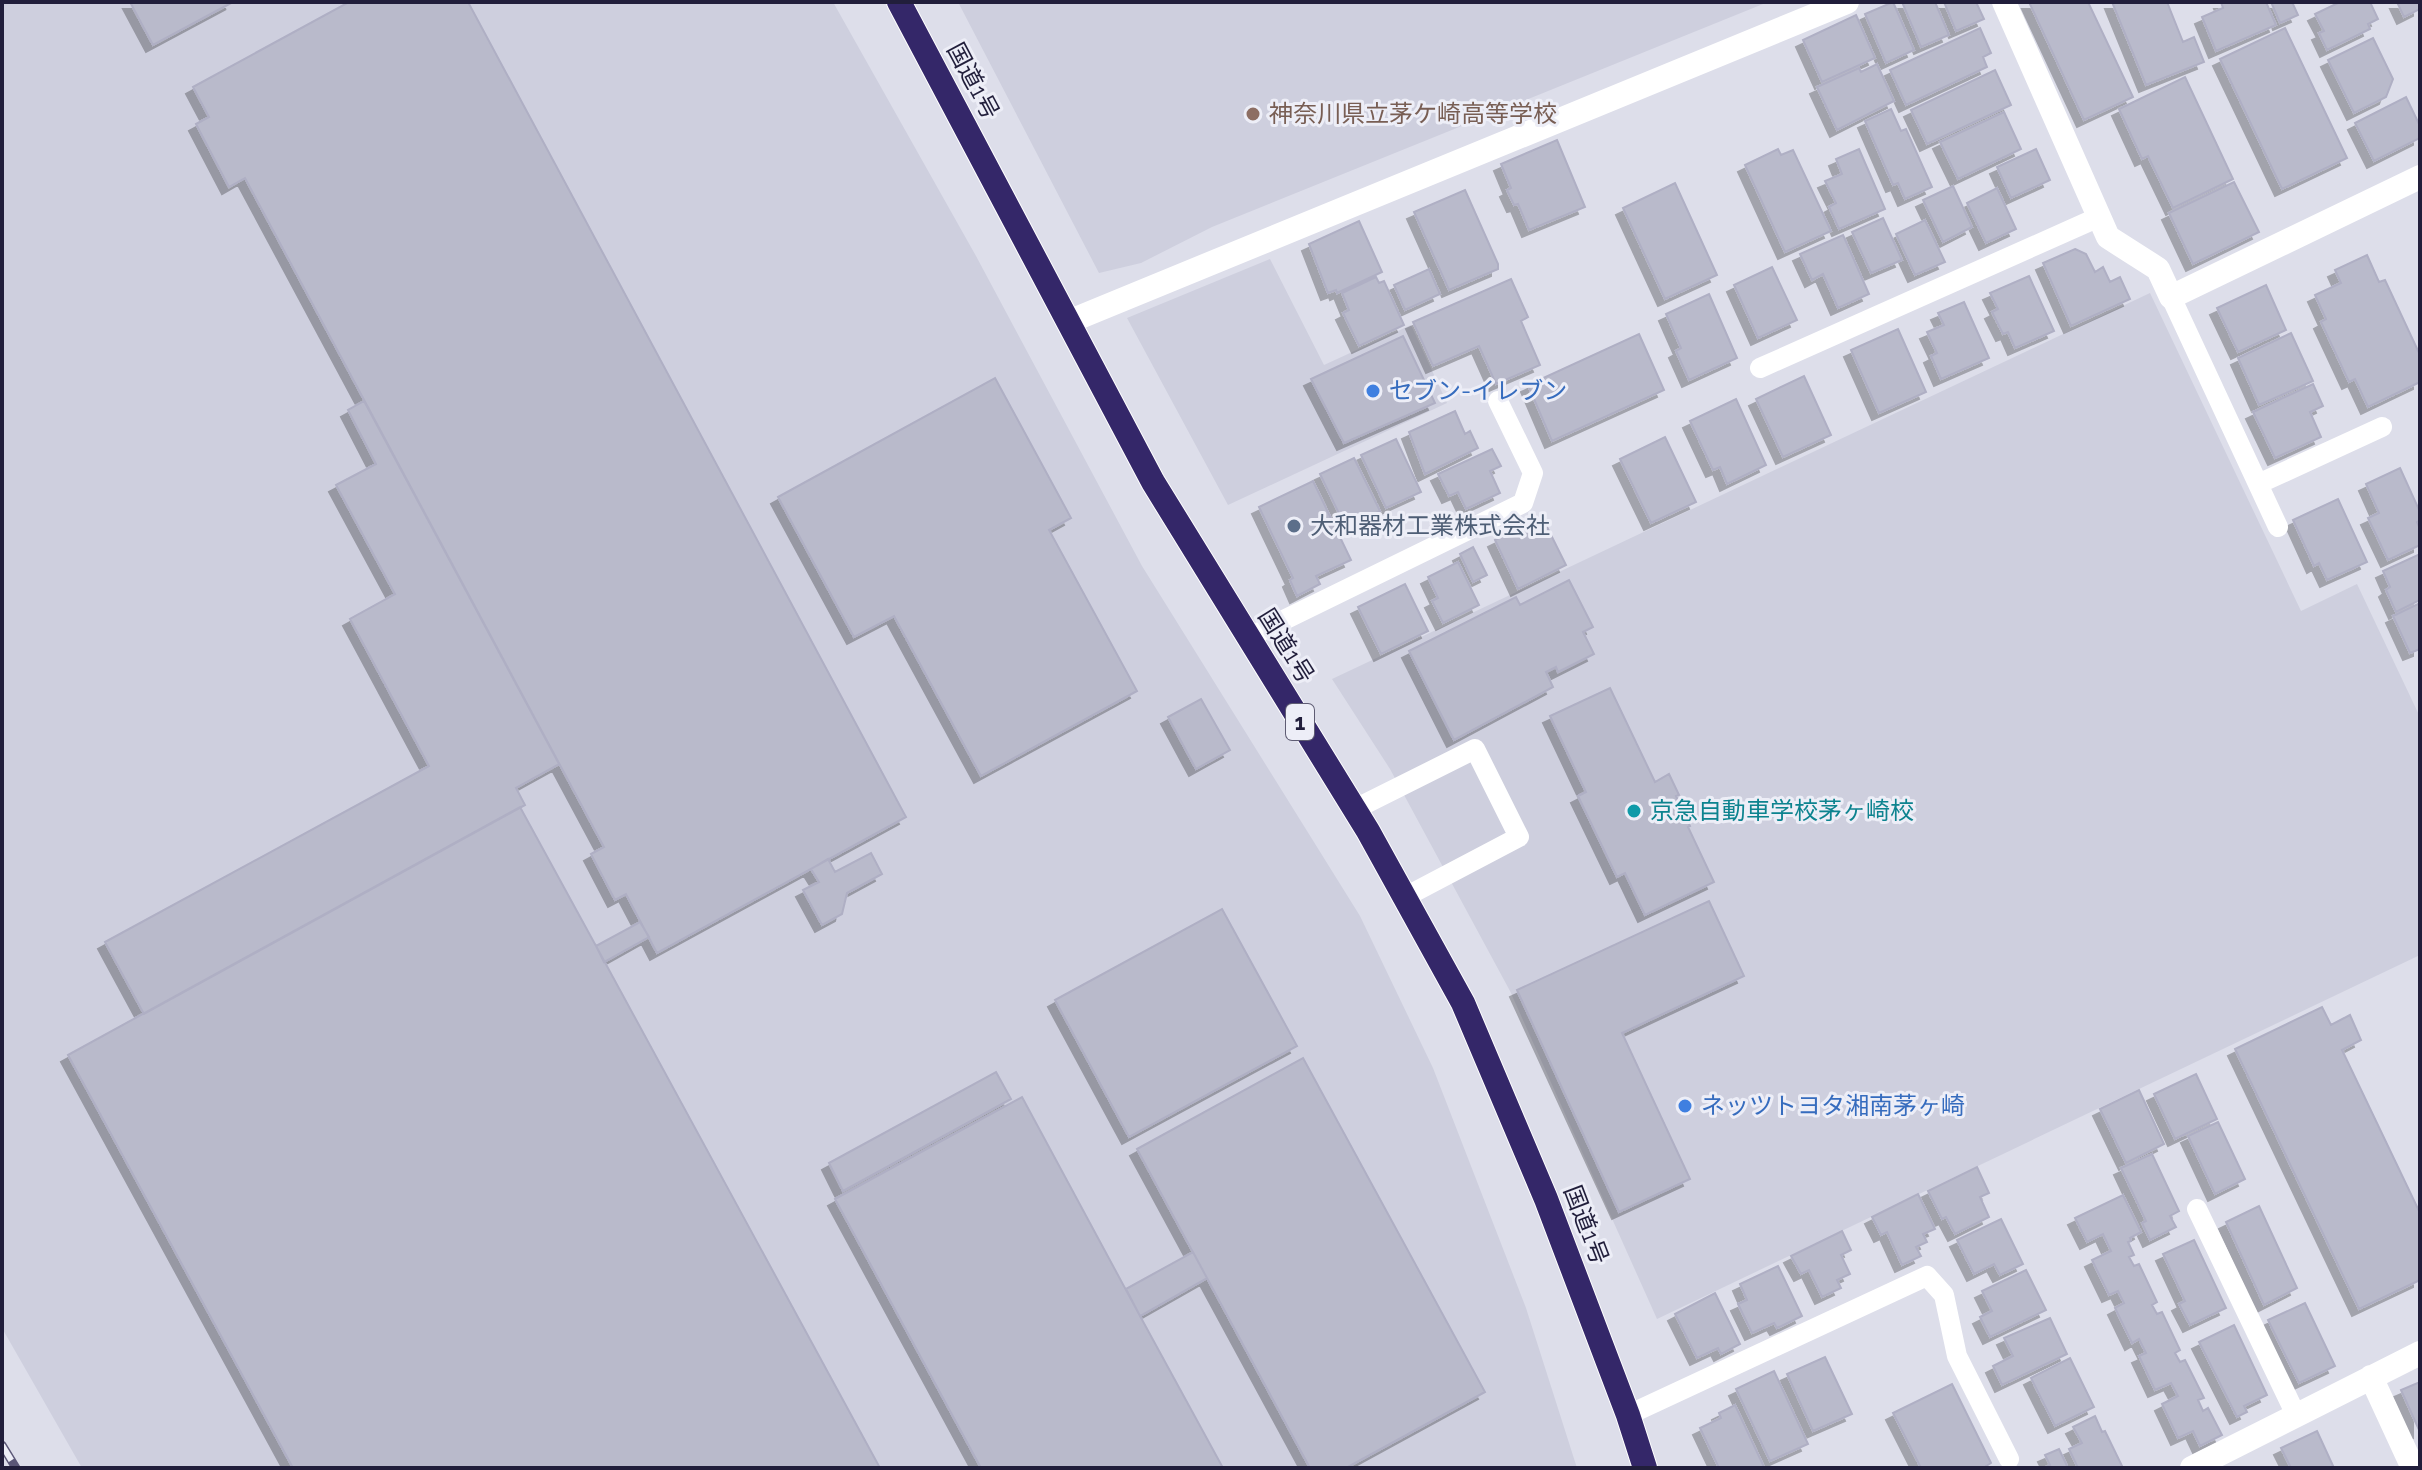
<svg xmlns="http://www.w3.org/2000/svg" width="2422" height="1470" viewBox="0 0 2422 1470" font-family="Raleway,'Noto Sans JP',sans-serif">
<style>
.built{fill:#cecfde}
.building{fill:#b9bacb;stroke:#afafc4;stroke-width:2;filter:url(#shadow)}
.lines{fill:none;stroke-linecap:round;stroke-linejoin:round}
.highway-casing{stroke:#fff;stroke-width:26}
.lane{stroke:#fff;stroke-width:20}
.street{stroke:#fff;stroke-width:24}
.highway{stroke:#342769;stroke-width:24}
.rail-casing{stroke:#5b5777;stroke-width:9}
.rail{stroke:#edeef7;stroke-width:6;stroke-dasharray:18;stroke-linecap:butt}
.education-dot{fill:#8d6e63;stroke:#edeef7;stroke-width:3}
.shop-dot{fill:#3f7fe0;stroke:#edeef7;stroke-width:3}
.service-dot{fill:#5c6f8a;stroke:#edeef7;stroke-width:3}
.culture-dot{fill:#0f9aa8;stroke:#edeef7;stroke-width:3}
.labels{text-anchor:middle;stroke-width:6;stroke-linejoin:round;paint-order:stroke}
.shield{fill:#edeef7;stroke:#5e5c73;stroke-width:2}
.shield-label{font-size:22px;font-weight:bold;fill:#211e3b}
.street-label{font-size:24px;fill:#211e3b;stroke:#edeef7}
.education-label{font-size:24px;fill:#785e54;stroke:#edeef7;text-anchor:start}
.shop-label{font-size:24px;fill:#366cbe;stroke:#edeef7;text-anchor:start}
.service-label{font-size:24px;fill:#4e5e75;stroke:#edeef7;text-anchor:start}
.culture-label{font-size:24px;fill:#0d838f;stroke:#edeef7;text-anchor:start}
</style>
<defs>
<filter id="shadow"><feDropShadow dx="-7" dy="7" stdDeviation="0" flood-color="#0004"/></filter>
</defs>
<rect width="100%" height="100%" fill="#dddeea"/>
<path class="built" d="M 2,2 L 833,2 L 976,256 L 1142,566 L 1360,916 L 1433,1068 L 1526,1308 L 1577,1468 L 82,1468 L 2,1328 Z
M 958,2 L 1768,2 L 1212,227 L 1141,263 L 1099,273 Z
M 1270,259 L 1324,365 L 1411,325 L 1447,403 L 1228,505 L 1127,318 Z
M 2150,293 L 2301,611 L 2357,584 L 2420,717 L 2420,955 L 1657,1319 L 1510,991 L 1390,769 L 1332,679 Z"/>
<path class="building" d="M 130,2 L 233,2 L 153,45 Z
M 349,2 L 468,2 L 906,817 L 657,953 L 626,894 L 615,900 L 591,854 L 604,847 L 245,178 L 229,187 L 196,124 L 209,117 L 193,87 Z
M 1893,2 L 1914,50 L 1886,63 L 1865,14 Z
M 1902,2 L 1935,2 L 1949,35 L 1921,47 Z
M 1944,2 L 1976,2 L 1984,19 L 1956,31 Z
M 2029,2 L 2088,2 L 2133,97 L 2084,120 Z
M 2112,2 L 2167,2 L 2183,42 L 2194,37 L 2204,62 L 2146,85 Z
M 2221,2 L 2266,2 L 2276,25 L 2216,51 L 2202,17 L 2223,8 Z
M 2271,2 L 2292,2 L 2298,15 L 2280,23 Z
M 2340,2 L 2370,2 L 2378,19 L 2368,24 L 2370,29 L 2327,50 L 2319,33 L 2324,31 L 2315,14 Z
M 2397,2 L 2420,2 L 2420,9 L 2404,17 Z
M 1856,15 L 1875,58 L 1822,82 L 1803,40 Z
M 1980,28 L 1991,53 L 1983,57 L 1987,67 L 1906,105 L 1890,70 Z
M 2285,28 L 2347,158 L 2282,189 L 2220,59 Z
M 2373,38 L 2393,79 L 2386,97 L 2354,113 L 2328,60 Z
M 1877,64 L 1894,101 L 1837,130 L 1817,87 L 1859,68 L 1861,72 Z
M 1995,70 L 2011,105 L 1927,144 L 1911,110 Z
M 2185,77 L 2233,179 L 2173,208 L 2148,156 L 2142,159 L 2119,109 Z
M 2406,97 L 2420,126 L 2420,138 L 2374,161 L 2355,123 Z
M 1891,109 L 1901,131 L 1906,129 L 1932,187 L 1905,199 L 1898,183 L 1893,185 L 1865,121 Z
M 2004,112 L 2021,149 L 1958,179 L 1940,142 Z
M 1557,140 L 1585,207 L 1529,230 L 1518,204 L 1514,205 L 1507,190 L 1511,188 L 1501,164 Z
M 1778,149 L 1781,155 L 1793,150 L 1831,231 L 1785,252 L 1745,165 Z
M 1859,149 L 1885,209 L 1839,229 L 1829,207 L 1836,203 L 1825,181 L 1842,174 L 1836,159 Z
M 2036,149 L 2050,180 L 2011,198 L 1997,167 Z
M 2234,182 L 2259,232 L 2193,264 L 2169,213 Z
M 1675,183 L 1717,275 L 1665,299 L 1623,208 Z
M 1953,186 L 1972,227 L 1943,242 L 1923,200 Z
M 1997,188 L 2016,229 L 1986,243 L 1967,203 Z
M 1465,190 L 1498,264 L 1498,269 L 1449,290 L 1414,212 Z
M 1883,218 L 1902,260 L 1871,273 L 1852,232 Z
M 1925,220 L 1945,262 L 1915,275 L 1896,234 Z
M 1359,221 L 1382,272 L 1337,293 L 1336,290 L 1328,293 L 1309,244 Z
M 1843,235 L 1869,294 L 1838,308 L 1823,274 L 1812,280 L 1800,254 Z
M 2075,249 L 2086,254 L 2095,272 L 2103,267 L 2110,282 L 2120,277 L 2130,299 L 2071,326 L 2043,263 Z
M 2367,255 L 2379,282 L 2385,280 L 2420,355 L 2420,382 L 2368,407 L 2355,379 L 2349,382 L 2321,322 L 2326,319 L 2315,295 L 2341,283 L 2335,270 Z
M 1772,267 L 1797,320 L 1758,338 L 1734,285 Z
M 1429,269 L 1440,294 L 1405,310 L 1394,285 Z
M 2029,276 L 2054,331 L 2015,348 L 2008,332 L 2003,334 L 1992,312 L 1998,309 L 1990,293 Z
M 1376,277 L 1379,283 L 1384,281 L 1404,325 L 1359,346 L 1343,313 L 1349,310 L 1342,293 Z
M 1511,279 L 1528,317 L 1521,321 L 1540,365 L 1496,384 L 1479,346 L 1433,366 L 1413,322 Z
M 2266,285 L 2286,330 L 2238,352 L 2217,308 Z
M 1709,294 L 1737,358 L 1689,380 L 1676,351 L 1681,348 L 1666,314 Z
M 1964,302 L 1989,358 L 1941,379 L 1931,356 L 1937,353 L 1927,332 L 1944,325 L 1938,313 Z
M 1898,329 L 1926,392 L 1879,413 L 1851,350 Z
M 2291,333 L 2313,381 L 2259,405 L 2238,358 Z
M 1639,334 L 1664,390 L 1552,441 L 1528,385 Z
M 1403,336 L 1435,403 L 1344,443 L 1311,379 Z
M 1804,376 L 1831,435 L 1783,457 L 1756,399 Z
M 995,378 L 1071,518 L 1049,530 L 1137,691 L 981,776 L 894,616 L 854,637 L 778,497 Z
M 2313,384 L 2323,406 L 2310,412 L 2321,437 L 2275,458 L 2253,412 Z
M 1736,399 L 1766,465 L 1727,484 L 1720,467 L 1713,470 L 1690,421 Z
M 364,401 L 559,764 L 516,788 L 525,805 L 144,1014 L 105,942 L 429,766 L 350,619 L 395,594 L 336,485 L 376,464 L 348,410 Z
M 1455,411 L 1465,434 L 1470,431 L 1478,448 L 1425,474 L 1409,432 Z
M 1665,437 L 1696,502 L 1651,523 L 1620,459 Z
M 1396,439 L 1421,492 L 1386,508 L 1361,455 Z
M 1492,449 L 1501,466 L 1490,471 L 1500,493 L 1466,509 L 1458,492 L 1449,496 L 1438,474 Z
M 1354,458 L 1380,511 L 1346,528 L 1320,474 Z
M 2400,468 L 2420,512 L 2420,520 L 2417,522 L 2420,529 L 2420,545 L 2388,560 L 2368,518 L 2379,513 L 2366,484 Z
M 1313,481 L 1351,560 L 1316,576 L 1320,584 L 1297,596 L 1290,580 L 1293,578 L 1259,507 Z
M 2338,499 L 2367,562 L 2327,580 L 2319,563 L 2314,566 L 2293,520 Z
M 1542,517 L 1566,565 L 1518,589 L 1495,540 Z
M 1473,547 L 1487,575 L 1473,582 L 1460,554 Z
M 2420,554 L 2420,600 L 2396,612 L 2386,590 L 2390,587 L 2383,571 Z
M 1458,562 L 1479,605 L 1443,623 L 1432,601 L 1438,598 L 1428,577 Z
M 1569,580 L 1593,627 L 1583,632 L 1594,654 L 1558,672 L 1556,667 L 1546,672 L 1553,687 L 1454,740 L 1409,651 L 1516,597 L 1520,605 Z
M 1405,584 L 1428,631 L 1381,654 L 1358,607 Z
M 2420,603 L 2420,649 L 2410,653 L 2393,616 Z
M 1610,688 L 1655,782 L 1669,774 L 1679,795 L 1676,796 L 1690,826 L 1688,827 L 1714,882 L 1645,915 L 1625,873 L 1617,877 L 1578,796 L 1586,792 L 1550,716 Z
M 1201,699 L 1230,750 L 1196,769 L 1168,717 Z
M 520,807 L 596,946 L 880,1468 L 293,1468 L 68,1055 Z
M 871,853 L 882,874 L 847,893 L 842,914 L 822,925 L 803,890 L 819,882 L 811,869 L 828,859 L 835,872 Z
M 1709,901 L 1744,976 L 1622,1033 L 1690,1179 L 1619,1212 L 1517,990 Z
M 1222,909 L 1297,1046 L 1129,1137 L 1055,1000 Z
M 640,922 L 649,937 L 604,962 L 596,946 Z
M 2322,1007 L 2331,1025 L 2350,1015 L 2361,1040 L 2342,1050 L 2420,1213 L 2420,1280 L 2359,1309 L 2235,1049 Z
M 1303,1058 L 1485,1392 L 1346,1468 L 1310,1468 L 1137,1149 Z
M 996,1072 L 1011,1099 L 843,1191 L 829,1163 Z
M 2196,1074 L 2217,1119 L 2175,1139 L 2154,1094 Z
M 2139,1090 L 2164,1144 L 2126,1163 L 2100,1109 Z
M 1022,1097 L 1140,1316 L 1223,1468 L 981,1468 L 835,1199 Z
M 2218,1122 L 2245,1179 L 2215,1194 L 2188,1136 Z
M 2152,1154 L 2179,1211 L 2170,1216 L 2176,1227 L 2150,1240 L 2142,1223 L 2146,1221 L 2121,1168 Z
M 1977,1167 L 1989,1193 L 1980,1197 L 1989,1217 L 1955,1234 L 1946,1217 L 1942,1219 L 1928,1191 Z
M 1918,1194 L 1935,1229 L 1923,1234 L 1927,1242 L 1916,1247 L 1921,1256 L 1902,1265 L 1887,1232 L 1881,1235 L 1872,1217 Z
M 2123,1195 L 2141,1232 L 2130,1238 L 2131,1241 L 2128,1242 L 2134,1255 L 2129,1257 L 2134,1266 L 2139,1264 L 2157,1302 L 2152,1305 L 2157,1314 L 2162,1312 L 2180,1350 L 2175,1353 L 2180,1362 L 2185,1360 L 2204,1398 L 2198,1400 L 2203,1411 L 2208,1408 L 2222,1435 L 2200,1446 L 2193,1431 L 2178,1438 L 2162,1404 L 2178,1396 L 2171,1383 L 2155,1390 L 2139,1356 L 2146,1353 L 2139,1339 L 2132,1343 L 2115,1308 L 2124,1303 L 2118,1291 L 2109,1295 L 2092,1260 L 2111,1251 L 2103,1234 L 2087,1242 L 2075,1218 Z
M 2259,1206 L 2297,1288 L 2264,1305 L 2226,1222 Z
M 2001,1219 L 2023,1264 L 2000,1275 L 1994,1264 L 1974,1274 L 1957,1240 Z
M 1842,1231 L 1851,1250 L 1841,1255 L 1850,1274 L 1837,1280 L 1841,1288 L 1822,1297 L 1809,1270 L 1801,1274 L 1791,1256 Z
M 2194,1240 L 2226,1308 L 2190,1325 L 2179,1304 L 2185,1301 L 2163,1254 Z
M 1193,1252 L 1207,1278 L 1140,1316 L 1126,1289 Z
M 1778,1266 L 1802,1316 L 1777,1328 L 1774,1323 L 1752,1333 L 1738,1304 L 1747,1300 L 1740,1284 Z
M 2026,1270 L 2046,1310 L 1990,1337 L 1980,1317 L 1992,1311 L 1982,1291 Z
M 1715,1293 L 1740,1344 L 1721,1354 L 1718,1348 L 1697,1358 L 1675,1314 Z
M 2305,1303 L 2335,1366 L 2299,1383 L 2268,1320 Z
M 2050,1318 L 2067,1354 L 2002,1385 L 1993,1366 L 2013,1356 L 2004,1338 Z
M 2234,1325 L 2267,1395 L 2244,1406 L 2247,1412 L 2237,1417 L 2199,1342 Z
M 1825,1357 L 1852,1414 L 1813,1431 L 1787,1374 Z
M 2070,1358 L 2094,1407 L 2055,1426 L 2031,1378 Z
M 1774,1371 L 1808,1444 L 1770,1461 L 1736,1389 Z
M 2420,1382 L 2420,1432 L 2401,1390 Z
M 1952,1384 L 1991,1463 L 1983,1468 L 1921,1468 L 1893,1413 Z
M 1735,1405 L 1764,1467 L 1762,1468 L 1719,1468 L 1700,1428 L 1721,1418 L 1719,1413 Z
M 2095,1416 L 2102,1432 L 2105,1431 L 2123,1468 L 2078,1468 L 2069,1449 L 2082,1443 L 2073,1427 Z
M 2317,1431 L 2334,1468 L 2291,1468 L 2281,1448 Z
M 2059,1449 L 2068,1468 L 2044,1468 L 2050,1465 L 2045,1455 Z"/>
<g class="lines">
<defs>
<path id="highway" d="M 899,2 L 1153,482 L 1368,831 L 1463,1003 L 1546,1199 L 1628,1415 L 1645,1468"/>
</defs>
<use href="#highway" class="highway-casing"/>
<path class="lane" d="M 2171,297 L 2278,527
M 1760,368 L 2099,217
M 2258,484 L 2382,427
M 1247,638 L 1523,503 L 1533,473 L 1498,401
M 1355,809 L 1475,749 L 1519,837 L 1405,897
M 2197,1209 L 2296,1415
M 1628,1415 L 1927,1276 L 1944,1295 L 1957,1356 L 2009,1459"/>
<path class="street" d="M 2004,2 L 2108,237 L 2158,269 L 2171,297 L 2420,177
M 1068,322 L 1847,2
M 2371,1377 L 2413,1468
M 2192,1468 L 2420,1353"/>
<use href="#highway" class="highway"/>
<defs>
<path id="rail" d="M 2,1445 L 16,1468"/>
</defs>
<use href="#rail" class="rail-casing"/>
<use href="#rail" class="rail"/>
</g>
<circle class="education-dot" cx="1253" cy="114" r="8"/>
<g class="shop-dot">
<circle cx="1373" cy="391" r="8"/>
<circle cx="1685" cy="1106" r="8"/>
</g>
<circle class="service-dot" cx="1294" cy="526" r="8"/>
<circle class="culture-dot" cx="1634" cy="811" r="8"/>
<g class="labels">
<rect class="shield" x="1286" y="704" width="28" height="36" rx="6"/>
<g class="shield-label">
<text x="1300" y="730">1</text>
</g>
<g class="street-label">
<text transform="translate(973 81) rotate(62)" y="8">国道1号</text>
<text transform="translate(1286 646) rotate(58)" y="8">国道1号</text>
<text transform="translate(1586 1225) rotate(69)" y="8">国道1号</text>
</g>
<g class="education-label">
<text x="1269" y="122">神奈川県立茅ケ崎高等学校</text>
</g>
<g class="shop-label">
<text x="1389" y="399">セブン-イレブン</text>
<text x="1701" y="1114">ネッツトヨタ湘南茅ヶ崎</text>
</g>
<g class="service-label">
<text x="1310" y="534">大和器材工業株式会社</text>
</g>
<g class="culture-label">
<text x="1650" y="819">京急自動車学校茅ヶ崎校</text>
</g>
</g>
<rect width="2422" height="1470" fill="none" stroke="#211e3b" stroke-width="8"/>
</svg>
